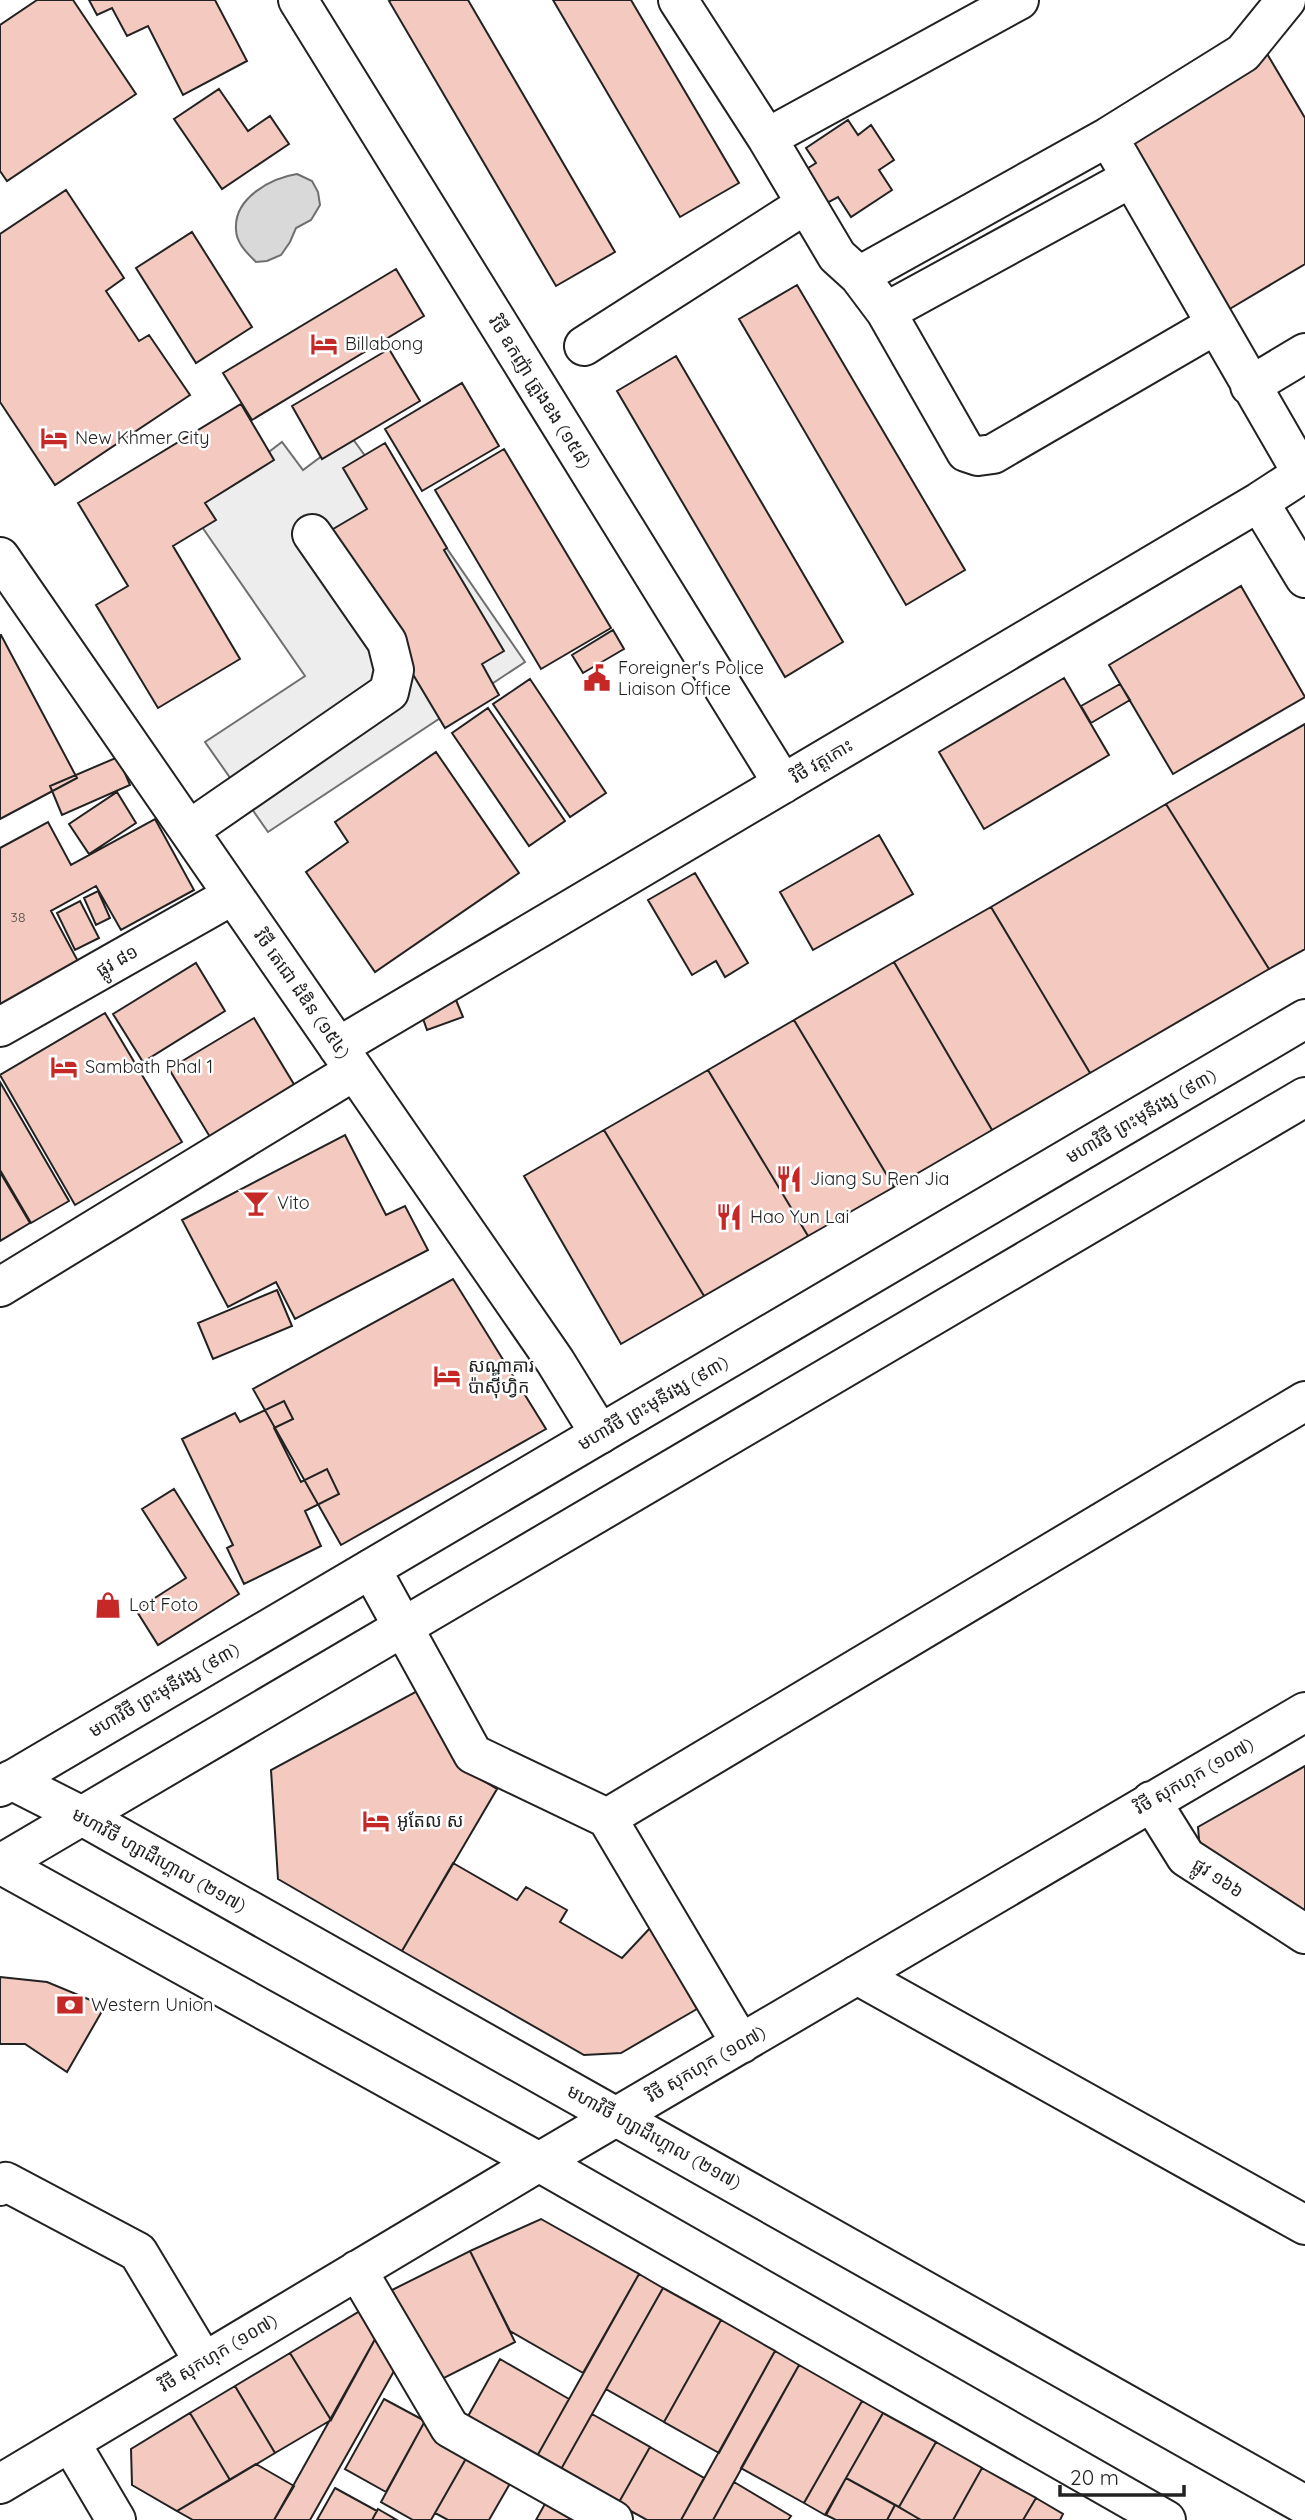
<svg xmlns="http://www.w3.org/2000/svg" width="1305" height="2520" viewBox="0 0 1305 2520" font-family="Quicksand,'Noto Sans Khmer',sans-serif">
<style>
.parking{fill:#ededed;stroke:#6f6f6f;stroke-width:2}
.water{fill:#d9d9d9;stroke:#6f6f6f;stroke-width:2}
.building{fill:#f3c9c0;stroke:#222;stroke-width:2}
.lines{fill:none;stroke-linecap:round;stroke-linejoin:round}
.minor-casing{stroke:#222;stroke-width:42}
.major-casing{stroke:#222;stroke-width:42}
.highway-casing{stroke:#222;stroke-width:42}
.minor{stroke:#fff;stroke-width:38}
.major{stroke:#fff;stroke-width:38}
.highway{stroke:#fff;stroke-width:38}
.labels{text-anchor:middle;stroke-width:5;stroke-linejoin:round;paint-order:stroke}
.number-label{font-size:14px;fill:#564c4a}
.poi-label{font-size:18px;fill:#222;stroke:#fff;text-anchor:start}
.street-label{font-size:18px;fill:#222;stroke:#fff}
</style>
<rect width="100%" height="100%" fill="#fff"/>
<path class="parking" d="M 350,435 L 431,547 L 441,540 L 525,662 L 268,832 L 205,742 L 305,676 L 191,511 L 282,442 L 303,470 Z"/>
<path class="water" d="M 297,174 L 312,181 L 318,192 L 320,205 L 311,220 L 296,228 L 290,242 L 281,255 L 267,261 L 256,262 C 247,253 236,243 236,229 C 234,198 271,178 297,174 Z"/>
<path class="building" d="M 37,0 L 73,0 L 136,94 L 7,181 L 0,171 L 0,25 Z
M 89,0 L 215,0 L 247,61 L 183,95 L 148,26 L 127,36 L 112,8 L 97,15 Z
M 391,0 L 468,0 L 615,252 L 556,286 L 389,1 Z
M 553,0 L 631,0 L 739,183 L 680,217 Z
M 1266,52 L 1305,118 L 1305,264 L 1228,310 L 1124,136 Z
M 219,89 L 248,131 L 270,116 L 289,144 L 222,189 L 174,119 Z
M 848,120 L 858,135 L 871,125 L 894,160 L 879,170 L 892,190 L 851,217 L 838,197 L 827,203 L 805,170 L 816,163 L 806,148 Z
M 66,190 L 124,278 L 106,291 L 139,341 L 149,335 L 190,395 L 55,485 L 0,402 L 0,234 Z
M 192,232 L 252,327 L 196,363 L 136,268 Z
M 396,269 L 424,316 L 252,420 L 223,373 Z
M 797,285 L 965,570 L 906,605 L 739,319 Z
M 389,349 L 420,401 L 322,459 L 292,406 Z
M 676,356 L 843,642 L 785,677 L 617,391 Z
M 462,383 L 499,446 L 422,491 L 385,429 Z
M 241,404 L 274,460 L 205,503 L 216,520 L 173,546 L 240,659 L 158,708 L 96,605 L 128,586 L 78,503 Z
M 385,443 L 447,548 L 444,550 L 504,651 L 482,664 L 499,695 L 445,728 L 328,532 L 367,509 L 343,468 Z
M 504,449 L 611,628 L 541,669 L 435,490 Z
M 1241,586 L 1305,697 L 1173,774 L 1109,665 Z
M 613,630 L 624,649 L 583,673 L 572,655 Z
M 1,635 L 77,778 L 0,819 L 0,635 Z
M 1064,678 L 1109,755 L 984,829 L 939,752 Z
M 530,679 L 606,793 L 570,817 L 493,704 Z
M 1120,684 L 1130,700 L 1091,723 L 1081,706 Z
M 488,708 L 565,821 L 529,846 L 452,733 Z
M 1305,724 L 1305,949 L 1269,969 L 1166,804 Z
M 436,752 L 519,873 L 375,972 L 306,872 L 348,842 L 335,822 Z
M 118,757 L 130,785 L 62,815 L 50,786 Z
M 117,792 L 136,823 L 89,854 L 69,824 Z
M 1166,804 L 1269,969 L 1090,1073 L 991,907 Z
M 155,819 L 194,890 L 121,930 L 96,886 L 51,911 L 80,965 L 0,1009 L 0,848 L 48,822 L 71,865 Z
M 879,835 L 913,894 L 813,950 L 780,892 Z
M 695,873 L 748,963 L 725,977 L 716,961 L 692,975 L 648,900 Z
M 98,891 L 110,918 L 96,925 L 84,898 Z
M 80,901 L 99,938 L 75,950 L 57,913 Z
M 991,907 L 1090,1073 L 992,1130 L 894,962 Z
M 894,962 L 992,1130 L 894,1187 L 794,1020 Z
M 196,963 L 225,1011 L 143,1062 L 113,1014 Z
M 456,1000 L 463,1017 L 427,1030 L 421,1013 Z
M 105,1013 L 182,1142 L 75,1205 L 0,1075 Z
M 254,1018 L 298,1091 L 213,1142 L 169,1069 Z
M 794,1020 L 894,1187 L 808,1236 L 708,1070 Z
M 708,1070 L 808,1236 L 704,1296 L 604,1130 Z
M 0,1082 L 69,1201 L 31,1223 L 0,1170 Z
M 604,1130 L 704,1296 L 621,1344 L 524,1176 Z
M 345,1135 L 386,1215 L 405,1206 L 428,1250 L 295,1319 L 276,1282 L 228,1307 L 182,1220 Z
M 0,1172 L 30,1223 L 0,1241 Z
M 453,1279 L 546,1429 L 341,1545 L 253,1389 Z
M 277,1290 L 292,1326 L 213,1359 L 198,1323 Z
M 284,1401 L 293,1419 L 274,1428 L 301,1482 L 327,1469 L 339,1494 L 305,1511 L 321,1546 L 244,1584 L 227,1548 L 233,1545 L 182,1439 L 235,1413 L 240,1422 Z
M 174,1489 L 239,1594 L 158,1645 L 136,1610 L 186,1578 L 142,1509 Z
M 419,1690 L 459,1766 L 497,1789 L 402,1951 L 278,1879 L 271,1770 Z
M 1305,1766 L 1305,1914 L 1200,1851 L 1198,1827 Z
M 453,1863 L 517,1900 L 526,1887 L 567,1910 L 560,1922 L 622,1958 L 651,1927 L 697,2009 L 621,2053 L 584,2055 L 402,1951 Z
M 0,1977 L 47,1982 L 105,2006 L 67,2072 L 25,2044 L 0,2044 Z
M 541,2219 L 639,2274 L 583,2373 L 510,2331 L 470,2251 Z
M 470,2251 L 515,2342 L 438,2381 L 392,2290 Z
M 639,2274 L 663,2288 L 560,2471 L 536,2458 Z
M 663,2288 L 721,2320 L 664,2422 L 606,2389 Z
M 365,2308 L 379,2332 L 331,2420 L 290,2353 Z
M 721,2320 L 775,2351 L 719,2453 L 664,2422 Z
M 379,2332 L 398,2364 L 310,2520 L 274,2520 Z
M 775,2351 L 799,2365 L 734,2482 L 713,2520 L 681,2520 Z
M 290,2353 L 331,2420 L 275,2453 L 235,2386 Z
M 500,2359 L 569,2399 L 536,2458 L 467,2418 Z
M 799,2365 L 862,2401 L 804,2503 L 741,2468 Z
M 235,2386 L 275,2453 L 230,2480 L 190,2413 Z
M 384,2399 L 425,2421 L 386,2492 L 345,2469 Z
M 862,2401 L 883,2413 L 825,2515 L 804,2503 Z
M 190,2413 L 230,2480 L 177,2511 L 132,2485 L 131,2449 Z
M 883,2413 L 936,2442 L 899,2507 L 846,2478 Z
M 592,2414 L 650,2447 L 618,2504 L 560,2471 Z
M 425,2421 L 472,2448 L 431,2520 L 413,2520 L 381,2502 Z
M 936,2442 L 982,2468 L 953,2520 L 921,2520 L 899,2507 Z
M 650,2447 L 704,2478 L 681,2520 L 647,2520 L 618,2504 Z
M 472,2448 L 516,2473 L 489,2520 L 448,2520 L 435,2513 Z
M 256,2464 L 294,2486 L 274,2520 L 193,2520 L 177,2511 Z
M 982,2468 L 1036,2498 L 1023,2520 L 953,2520 Z
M 846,2478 L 895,2505 L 887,2520 L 836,2520 L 826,2515 Z
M 734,2482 L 791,2516 L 788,2520 L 713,2520 Z
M 335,2488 L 377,2511 L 372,2520 L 317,2520 Z
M 551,2493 L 598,2520 L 536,2520 Z
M 1036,2498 L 1063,2514 L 1060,2520 L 1023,2520 Z
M 895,2505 L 921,2520 L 887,2520 Z
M 378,2509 L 397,2520 L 372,2520 Z"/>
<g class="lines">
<defs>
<path id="minor" d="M 298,0 L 783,784
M 678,0 L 767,138 L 837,256 L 859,276 L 1108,137 L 1243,53 L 1286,0
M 1108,137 L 1302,473
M 767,138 L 1019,0
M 859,276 L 886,312 L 966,452 L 978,456 L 993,454 L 1215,325
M 886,312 L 1131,178
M 584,346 L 806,204
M 1250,386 L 1305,353
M 1259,502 L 1305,578
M 0,557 L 555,1361 L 600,1434
M 189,830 L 389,692 L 394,670 L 387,642 L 312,534
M 0,1027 L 233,895
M 338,1047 L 1259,502 L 1305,472
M 0,1287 L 354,1071
M 371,1569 L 473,1754 L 607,1818 L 1305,1401
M 1151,1801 L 1186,1857 L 1305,1934
M 607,1818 L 741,2044
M 857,1975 L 1305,2225
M 0,2186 L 6,2182 L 138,2252 L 204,2362
M 357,2270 L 450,2428 L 613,2520
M 70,2442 L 116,2520
M 0,2484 L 539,2162 L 1305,1712"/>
<path id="major" d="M 11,1780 L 82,1816 L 1305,2505
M 0,1864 L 539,2162 L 1166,2520"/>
<path id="highway" d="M 0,1787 L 1305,1019
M 0,1864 L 1305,1097"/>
</defs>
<use href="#minor" class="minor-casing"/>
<use href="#major" class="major-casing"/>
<use href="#highway" class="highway-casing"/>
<use href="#minor" class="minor"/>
<use href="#major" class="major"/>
<use href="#highway" class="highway"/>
</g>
<defs>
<symbol id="hotel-bare" viewBox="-9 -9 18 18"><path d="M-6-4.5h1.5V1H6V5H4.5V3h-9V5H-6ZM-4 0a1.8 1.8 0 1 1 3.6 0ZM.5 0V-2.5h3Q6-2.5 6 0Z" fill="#c62828" stroke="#fff" stroke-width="2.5" paint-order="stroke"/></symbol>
<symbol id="civic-bare" viewBox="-9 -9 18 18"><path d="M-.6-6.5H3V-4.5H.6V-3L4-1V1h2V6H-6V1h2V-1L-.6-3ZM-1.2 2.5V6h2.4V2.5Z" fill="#c62828" stroke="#fff" stroke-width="2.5" paint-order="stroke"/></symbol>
<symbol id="restaurant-bare" viewBox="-9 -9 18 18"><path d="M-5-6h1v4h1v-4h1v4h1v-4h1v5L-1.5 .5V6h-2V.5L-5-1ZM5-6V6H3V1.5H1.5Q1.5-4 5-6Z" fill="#c62828" stroke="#fff" stroke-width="2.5" paint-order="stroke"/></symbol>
<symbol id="bar-bare" viewBox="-9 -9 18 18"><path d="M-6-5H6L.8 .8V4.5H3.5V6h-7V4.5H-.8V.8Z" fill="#c62828" stroke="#fff" stroke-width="2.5" paint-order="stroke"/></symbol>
<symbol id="shop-bare" viewBox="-9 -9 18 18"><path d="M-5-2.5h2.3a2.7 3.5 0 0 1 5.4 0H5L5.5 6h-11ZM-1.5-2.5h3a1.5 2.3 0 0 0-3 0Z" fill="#c62828" stroke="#fff" stroke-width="2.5" paint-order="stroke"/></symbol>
<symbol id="bank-bare" viewBox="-9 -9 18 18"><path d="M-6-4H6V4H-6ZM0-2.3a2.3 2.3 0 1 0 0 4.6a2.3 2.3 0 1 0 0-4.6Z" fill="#c62828" stroke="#fff" stroke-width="2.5" paint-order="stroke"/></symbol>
</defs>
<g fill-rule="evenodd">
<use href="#hotel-bare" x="305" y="325" width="38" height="38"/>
<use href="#hotel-bare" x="35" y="419" width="38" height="38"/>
<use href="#civic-bare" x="578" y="659" width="38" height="38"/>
<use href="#hotel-bare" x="45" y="1048" width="38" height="38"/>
<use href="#restaurant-bare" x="770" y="1160" width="38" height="38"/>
<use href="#bar-bare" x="237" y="1184" width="38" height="38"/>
<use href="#restaurant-bare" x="710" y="1198" width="38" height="38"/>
<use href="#hotel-bare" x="428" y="1357" width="38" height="38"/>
<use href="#shop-bare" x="89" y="1586" width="38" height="38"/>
<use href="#hotel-bare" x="357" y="1802" width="38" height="38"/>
<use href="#bank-bare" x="51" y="1986" width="38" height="38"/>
</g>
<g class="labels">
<g class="number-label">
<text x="18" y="922">38</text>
</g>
<g class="poi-label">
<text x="345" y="350">Billabong</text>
<text x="75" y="444">New Khmer City</text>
<text x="618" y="674">Foreigner's Police<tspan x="618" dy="21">Liaison Office</tspan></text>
<text x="85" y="1073">Sambath Phal 1</text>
<text x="810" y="1185">Jiang Su Ren Jia</text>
<text x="277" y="1209">Vito</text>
<text x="750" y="1223">Hao Yun Lai</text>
<text x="468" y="1372">សណ្ឋាគារ<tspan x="468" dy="21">ប៉ាស៊ីហ្វិក</tspan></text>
<text x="129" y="1611">Lot Foto</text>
<text x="397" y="1827">អូតែល ស</text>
<text x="91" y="2011">Western Union</text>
</g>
<g class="street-label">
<text transform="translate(540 392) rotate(58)" y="6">វិថី ឧកញ៉ា ត្រួងខង (១៥៨)</text>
<text transform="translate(822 761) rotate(-31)" y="6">វិថី វត្តកោះ</text>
<text transform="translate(117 961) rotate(-30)" y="6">ផ្លូវ ៨១</text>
<text transform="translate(302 994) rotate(55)" y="6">វិថី តេជោ ដំឌិន (១៥៤)</text>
<text transform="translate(1141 1116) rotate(-30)" y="6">មហាវិថី ព្រះមុនីវង្ស (៩៣)</text>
<text transform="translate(653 1403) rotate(-30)" y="6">មហាវិថី ព្រះមុនីវង្ស (៩៣)</text>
<text transform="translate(164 1690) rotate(-30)" y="6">មហាវិថី ព្រះមុនីវង្ស (៩៣)</text>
<text transform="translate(1194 1776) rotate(-30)" y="6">វិថី សុកហុក (១០៧)</text>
<text transform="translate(159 1860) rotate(29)" y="6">មហាវិថី ហ្សាដឹហ្គោល (២១៧)</text>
<text transform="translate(1218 1878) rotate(33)" y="6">ផ្លូវ ១៦៦</text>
<text transform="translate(706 2064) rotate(-30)" y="6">វិថី សុកហុក (១០៧)</text>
<text transform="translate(654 2137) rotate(29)" y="6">មហាវិថី ហ្សាដឹហ្គោល (២១៧)</text>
<text transform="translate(218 2353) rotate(-31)" y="6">វិថី សុកហុក (១០៧)</text>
</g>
</g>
<path d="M1060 2485v10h124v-10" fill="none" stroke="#222222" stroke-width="3.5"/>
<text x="1070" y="2485" font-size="21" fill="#222222" stroke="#ffffff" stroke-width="5" paint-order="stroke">20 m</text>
</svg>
